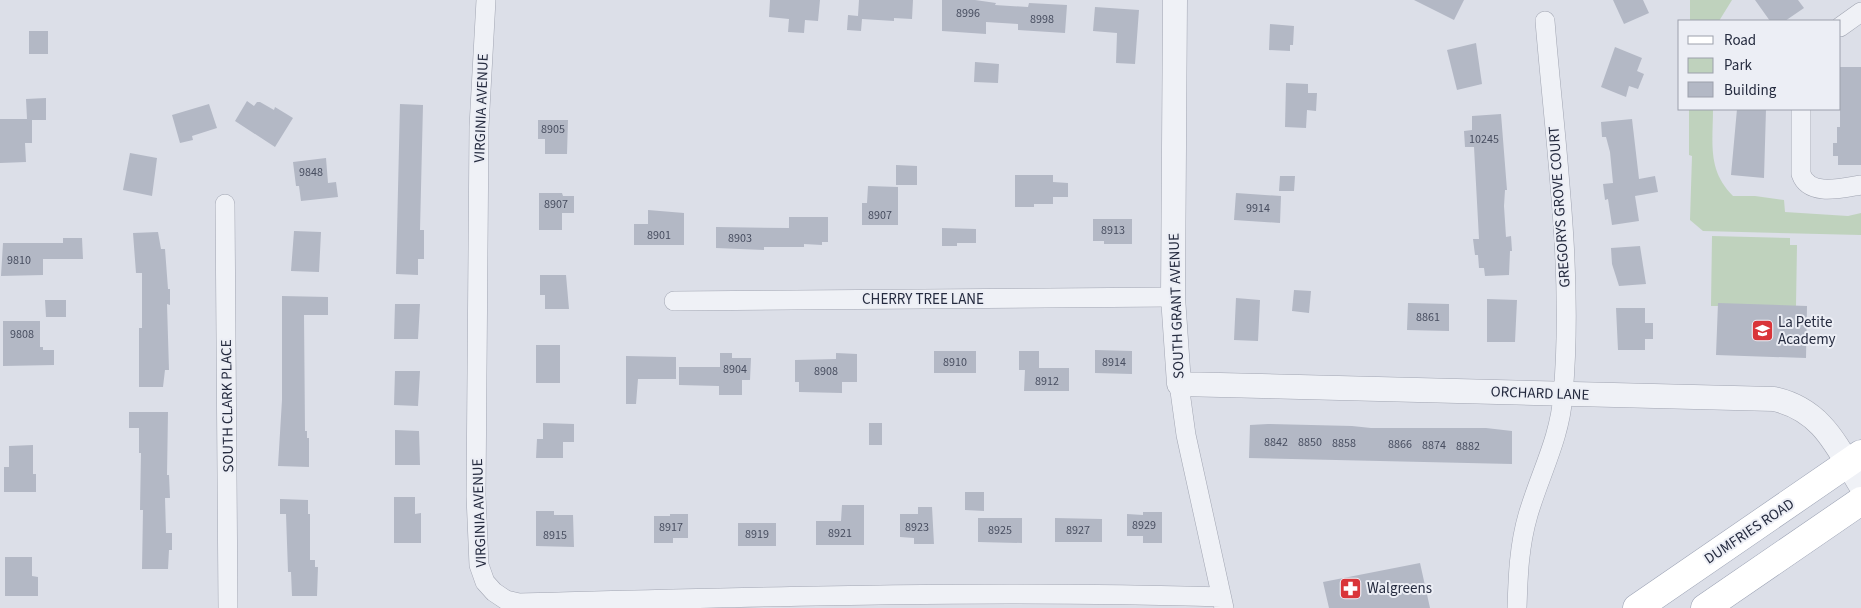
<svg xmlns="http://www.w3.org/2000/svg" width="1861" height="608" viewBox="0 0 1861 608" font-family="'Source Sans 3',sans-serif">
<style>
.green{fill:#bfd2bd}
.building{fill:#b3b8c5}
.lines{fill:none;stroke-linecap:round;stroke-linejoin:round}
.minor-casing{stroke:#a1a5b2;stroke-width:20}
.tertiary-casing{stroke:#a1a5b2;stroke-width:25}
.primary-casing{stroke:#9ba2b4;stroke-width:29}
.minor{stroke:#eff1f6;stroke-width:19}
.tertiary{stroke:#eff1f6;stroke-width:24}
.primary{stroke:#fff;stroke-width:28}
.labels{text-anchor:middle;stroke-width:4;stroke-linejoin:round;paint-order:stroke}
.number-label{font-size:12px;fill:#484e60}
.street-label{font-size:15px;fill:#252b3f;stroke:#eceef5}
.poi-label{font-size:15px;fill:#252b3f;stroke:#eceef5;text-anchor:start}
</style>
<rect width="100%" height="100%" fill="#dcdfe8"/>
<path class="green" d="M 1690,0 L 1732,0 L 1719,21 L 1690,21 Z
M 1689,109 L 1713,109 C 1713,143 1707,170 1733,196 L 1755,196 L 1784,200 L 1785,212 L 1848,216 L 1861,213 L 1861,235 L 1703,231 L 1690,220 L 1692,156 L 1689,155 Z
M 1712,236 L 1790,238 L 1790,245 L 1797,245 L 1796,306 L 1711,306 Z"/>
<path class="building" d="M 770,0 L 820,0 L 818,21 L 805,20 L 804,33 L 788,32 L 789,19 L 769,17 Z
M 859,0 L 913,0 L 912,19 L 894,18 L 894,21 L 862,19 L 861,31 L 847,30 L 848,15 L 858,16 Z
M 942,0 L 975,0 L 996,3 L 995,5 L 1028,7 L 1029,3 L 1067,5 L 1065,33 L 1018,30 L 1018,24 L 986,22 L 986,34 L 942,31 Z
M 1414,0 L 1464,0 L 1454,20 Z
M 1613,0 L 1643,0 L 1649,13 L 1624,24 Z
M 1755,0 L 1798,0 L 1804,8 L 1785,21 L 1770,21 Z
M 1095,7 L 1139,10 L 1135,64 L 1116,63 L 1117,33 L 1093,31 Z
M 1270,24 L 1294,26 L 1293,45 L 1290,45 L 1290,51 L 1269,50 Z
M 29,31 L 48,31 L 48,54 L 29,54 Z
M 1476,43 L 1482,84 L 1457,90 L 1447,50 Z
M 1615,47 L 1642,58 L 1637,71 L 1644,74 L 1638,89 L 1629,86 L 1626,97 L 1601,87 Z
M 975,62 L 999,64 L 998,83 L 974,82 Z
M 1840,67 L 1861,67 L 1861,165 L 1838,165 L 1838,156 L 1833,156 L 1833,143 L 1837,143 L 1837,127 L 1840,127 Z
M 1286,83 L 1308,84 L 1308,93 L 1317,93 L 1316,111 L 1307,110 L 1306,128 L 1285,127 Z
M 46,98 L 46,120 L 32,120 L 32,143 L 25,143 L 26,162 L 0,163 L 0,119 L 27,119 L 26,99 Z
M 247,101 L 254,106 L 257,102 L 260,102 L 274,110 L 275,107 L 293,118 L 275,147 L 235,121 Z
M 209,104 L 217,128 L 192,136 L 193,140 L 180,143 L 172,115 Z
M 400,104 L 423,105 L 420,230 L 424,230 L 424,259 L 418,259 L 418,275 L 396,274 Z
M 1737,109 L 1766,109 L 1764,178 L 1731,175 Z
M 1501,114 L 1507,190 L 1505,190 L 1504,206 L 1506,237 L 1511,236 L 1512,251 L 1510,251 L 1509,275 L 1485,276 L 1484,268 L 1479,268 L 1478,255 L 1475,255 L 1473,239 L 1479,239 L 1474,147 L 1465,147 L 1464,131 L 1472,130 L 1472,116 Z
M 1632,119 L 1639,179 L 1655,176 L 1658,192 L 1635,196 L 1639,221 L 1612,225 L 1608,199 L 1605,200 L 1603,184 L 1613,183 L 1610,152 L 1606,137 L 1602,137 L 1601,122 Z
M 538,120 L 568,120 L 567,154 L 545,154 L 545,139 L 538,139 Z
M 130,153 L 157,158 L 152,196 L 123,190 Z
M 326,158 L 328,183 L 336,182 L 338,197 L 301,201 L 299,186 L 296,186 L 293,162 Z
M 896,165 L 917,166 L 917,185 L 896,185 Z
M 1015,175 L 1053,175 L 1053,182 L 1068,183 L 1068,197 L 1053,197 L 1053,204 L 1034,204 L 1034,207 L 1015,207 Z
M 1280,176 L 1295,176 L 1294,191 L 1279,191 Z
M 868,186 L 898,187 L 898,225 L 862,225 L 862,203 L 867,203 Z
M 539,193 L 562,193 L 563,196 L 574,196 L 574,213 L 562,213 L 562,230 L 539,230 Z
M 1236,193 L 1281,196 L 1280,223 L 1234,220 Z
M 648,210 L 684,213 L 684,245 L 634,245 L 634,224 L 648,224 Z
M 789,217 L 828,217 L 828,242 L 822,242 L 822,245 L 804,244 L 804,247 L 764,247 L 764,250 L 716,248 L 716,227 L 789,228 Z
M 1093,219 L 1132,219 L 1132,244 L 1104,244 L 1104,241 L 1093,241 Z
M 942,228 L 976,229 L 976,243 L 957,243 L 957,246 L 942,246 Z
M 294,231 L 321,232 L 319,272 L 291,271 Z
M 158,232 L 161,249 L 165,249 L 168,289 L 170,289 L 170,305 L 167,304 L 169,370 L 165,370 L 163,387 L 139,387 L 139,328 L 142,328 L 142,273 L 136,273 L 133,233 Z
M 63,238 L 82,238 L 83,259 L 43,259 L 43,275 L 1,276 L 3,243 L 63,243 Z
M 1640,246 L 1646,284 L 1619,286 L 1612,264 L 1611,248 Z
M 540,275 L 566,275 L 569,309 L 545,309 L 545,295 L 540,295 Z
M 1294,290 L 1311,291 L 1309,313 L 1292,311 Z
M 282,296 L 328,297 L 328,315 L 304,315 L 305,431 L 307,431 L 307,438 L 309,438 L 309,467 L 278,466 L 282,400 Z
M 1236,298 L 1260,300 L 1258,341 L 1234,340 Z
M 1487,299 L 1517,300 L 1515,342 L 1487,342 Z
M 45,300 L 66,300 L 66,317 L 46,317 Z
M 1408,303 L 1449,304 L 1449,331 L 1407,330 Z
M 1718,303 L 1807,306 L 1806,358 L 1716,355 Z
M 395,304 L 420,304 L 418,339 L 394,339 Z
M 1616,308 L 1645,308 L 1645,323 L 1653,323 L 1653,339 L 1645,339 L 1645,350 L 1618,350 Z
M 3,321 L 40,321 L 40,347 L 43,347 L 43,350 L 54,350 L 54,365 L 3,366 Z
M 536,345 L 560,345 L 560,383 L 536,383 Z
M 1095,350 L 1132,351 L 1132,374 L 1095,373 Z
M 934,351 L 976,351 L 976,373 L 934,373 Z
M 1019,351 L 1039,351 L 1039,368 L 1069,368 L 1069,391 L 1024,391 L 1025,370 L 1019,370 Z
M 720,353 L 732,353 L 732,358 L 751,358 L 750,380 L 742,380 L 742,395 L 719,395 L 719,386 L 679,385 L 679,367 L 720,367 Z
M 836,353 L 857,354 L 857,382 L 842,382 L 842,393 L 799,392 L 799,382 L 795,382 L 795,360 L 836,359 Z
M 626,356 L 676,357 L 676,379 L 638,379 L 636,404 L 626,404 Z
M 395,371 L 420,371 L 418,406 L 394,405 Z
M 129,412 L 168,412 L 167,475 L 169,475 L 170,498 L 165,498 L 166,533 L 172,533 L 172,550 L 169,550 L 168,569 L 142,569 L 143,510 L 140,510 L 141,453 L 139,453 L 139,428 L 129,428 Z
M 543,423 L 574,424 L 574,442 L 563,442 L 563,458 L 536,458 L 537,439 L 543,439 Z
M 869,423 L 882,423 L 882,445 L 869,445 Z
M 1268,424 L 1352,426 L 1371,428 L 1486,428 L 1512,431 L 1512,464 L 1249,458 L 1250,425 Z
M 395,430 L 419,431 L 420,465 L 395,465 Z
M 33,445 L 33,474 L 36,474 L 36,492 L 4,492 L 4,467 L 9,467 L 9,446 Z
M 965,492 L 984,492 L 984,511 L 965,510 Z
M 394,497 L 415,497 L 415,514 L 421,513 L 421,543 L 394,543 Z
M 280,499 L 308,500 L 308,514 L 310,514 L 310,560 L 315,560 L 315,567 L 318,567 L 317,596 L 292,596 L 291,572 L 288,572 L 286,514 L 280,514 Z
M 842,505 L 864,505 L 864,545 L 816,545 L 816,521 L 841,521 Z
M 918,507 L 932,507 L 934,544 L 914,544 L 914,538 L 900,537 L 900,514 L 918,514 Z
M 536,511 L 554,511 L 554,515 L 573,515 L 574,547 L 536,546 Z
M 1143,512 L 1162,512 L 1162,543 L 1143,543 L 1143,536 L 1127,536 L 1127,514 L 1143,515 Z
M 670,514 L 688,514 L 688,538 L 673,538 L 673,543 L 654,543 L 654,516 L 670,516 Z
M 978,518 L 1022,518 L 1022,543 L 978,542 Z
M 1055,518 L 1102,519 L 1102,542 L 1055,542 Z
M 738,523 L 776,523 L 776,546 L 738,546 Z
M 5,557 L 32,557 L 32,576 L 38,577 L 38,596 L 5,596 Z
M 1420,563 L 1430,608 L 1329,608 L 1323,582 Z"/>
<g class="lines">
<defs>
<path id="minor" d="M 486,0 L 479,127 L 476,496 L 479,565 L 485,582 L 494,592 L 506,600 L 519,603 C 753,597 987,590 1221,597
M 1840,27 L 1861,12
M 1801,109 L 1801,174 C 1809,197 1842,188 1861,185
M 225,204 L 228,608
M 674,301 L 1173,297
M 1179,384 L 1186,435 L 1224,608
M 1517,608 C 1518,576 1519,546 1528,515 C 1540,474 1560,438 1563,395 C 1574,272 1555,143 1545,21"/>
<path id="tertiary" d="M 1175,0 L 1173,297 L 1179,384 L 1774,399 C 1823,410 1837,447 1861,486"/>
<path id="primary" d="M 1637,608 L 1861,454
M 1705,608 L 1861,501"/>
</defs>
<use href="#minor" class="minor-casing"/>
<use href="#tertiary" class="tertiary-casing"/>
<use href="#primary" class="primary-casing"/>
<use href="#minor" class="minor"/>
<use href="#tertiary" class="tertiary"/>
<use href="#primary" class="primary"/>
</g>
<defs>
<symbol id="school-square" viewBox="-11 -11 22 22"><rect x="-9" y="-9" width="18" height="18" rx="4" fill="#d93539" stroke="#eceef5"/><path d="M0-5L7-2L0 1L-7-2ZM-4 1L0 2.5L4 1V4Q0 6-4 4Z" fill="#fff"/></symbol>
<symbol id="pharmacy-square" viewBox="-11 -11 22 22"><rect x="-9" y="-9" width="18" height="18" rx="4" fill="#d93539" stroke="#eceef5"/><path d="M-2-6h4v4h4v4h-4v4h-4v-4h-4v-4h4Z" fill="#fff"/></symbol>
</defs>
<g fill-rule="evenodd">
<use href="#school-square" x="1750" y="318" width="25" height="25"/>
<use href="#pharmacy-square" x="1338" y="576" width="25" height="25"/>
</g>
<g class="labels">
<g class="number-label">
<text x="968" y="17">8996</text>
<text x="1042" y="23">8998</text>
<text x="553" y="133">8905</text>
<text x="1484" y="143">10245</text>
<text x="311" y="176">9848</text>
<text x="556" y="208">8907</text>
<text x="1258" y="212">9914</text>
<text x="880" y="219">8907</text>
<text x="1113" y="234">8913</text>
<text x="659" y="239">8901</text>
<text x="740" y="242">8903</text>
<text x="19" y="264">9810</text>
<text x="1428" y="321">8861</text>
<text x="22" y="338">9808</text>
<text x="955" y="366">8910</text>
<text x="1114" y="366">8914</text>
<text x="735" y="373">8904</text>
<text x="826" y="375">8908</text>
<text x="1047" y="385">8912</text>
<text x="1276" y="446">8842</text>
<text x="1310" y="446">8850</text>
<text x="1344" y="447">8858</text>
<text x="1400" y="448">8866</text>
<text x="1434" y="449">8874</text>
<text x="1468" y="450">8882</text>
<text x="1144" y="529">8929</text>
<text x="671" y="531">8917</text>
<text x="917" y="531">8923</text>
<text x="1000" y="534">8925</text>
<text x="1078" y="534">8927</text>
<text x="840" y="537">8921</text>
<text x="757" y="538">8919</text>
<text x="555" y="539">8915</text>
</g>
<g class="street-label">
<text transform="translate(481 108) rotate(-88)" y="5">VIRGINIA AVENUE</text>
<text transform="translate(1559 207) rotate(-94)" y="5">GREGORYS GROVE COURT</text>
<text x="923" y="304">CHERRY TREE LANE</text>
<text transform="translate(1176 306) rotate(-92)" y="5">SOUTH GRANT AVENUE</text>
<text transform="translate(1540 393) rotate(2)" y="5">ORCHARD LANE</text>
<text transform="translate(227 406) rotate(-91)" y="5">SOUTH CLARK PLACE</text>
<text transform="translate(479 513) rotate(-92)" y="5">VIRGINIA AVENUE</text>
<text transform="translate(1749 531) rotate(-34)" y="5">DUMFRIES ROAD</text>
</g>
<g class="poi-label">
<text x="1778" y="327">La Petite<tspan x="1778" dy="17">Academy</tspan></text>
<text x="1367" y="593">Walgreens</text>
</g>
</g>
<rect x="1678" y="20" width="162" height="90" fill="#eceef5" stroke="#9ca0ac"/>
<rect x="1688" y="36" width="25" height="8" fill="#ffffff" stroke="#9ca0ac"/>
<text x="1724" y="45" font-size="15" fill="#252b3f">Road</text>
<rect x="1688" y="58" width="25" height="15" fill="#bfd2bd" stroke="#9ca0ac"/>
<text x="1724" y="70" font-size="15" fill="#252b3f">Park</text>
<rect x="1688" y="82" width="25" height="15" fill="#b3b8c5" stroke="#9ca0ac"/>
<text x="1724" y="95" font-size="15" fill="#252b3f">Building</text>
</svg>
